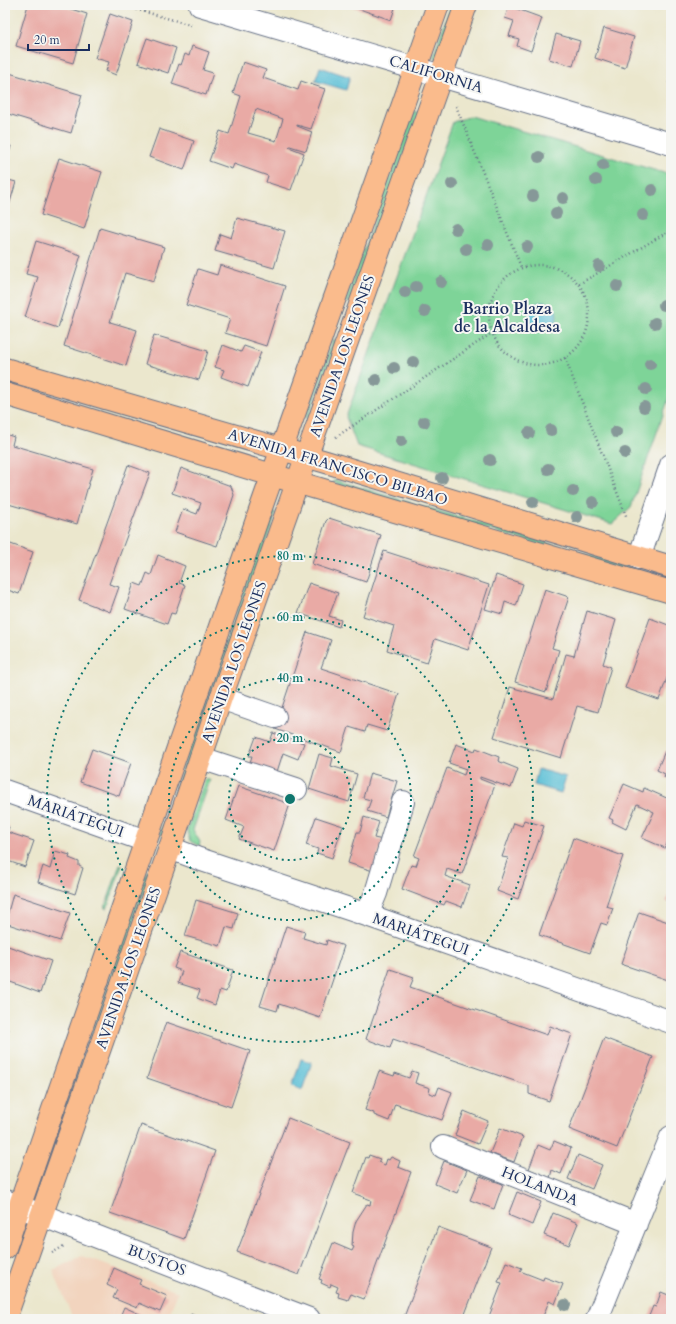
<svg xmlns="http://www.w3.org/2000/svg" width="676" height="1324" viewBox="0 0 676 1324" font-family="Cardo,serif">
<style>
.built{fill:#f2d4be}
.green{fill:#7ed498;stroke:#4c827b}
.water{fill:#57bed5;stroke:#39769a}
.building{fill:#e9aaa5;fill-rule:evenodd}
.lines{fill:none;stroke-linecap:round;stroke-linejoin:round}
.minor-casing{stroke:#646f85;stroke-width:24}
.major-casing{stroke:#646f85;stroke-width:24}
.path{stroke:#646f85;stroke-width:2.5;stroke-dasharray:1 3;stroke-linecap:butt}
.minor{stroke:#fff;stroke-width:22}
.major{stroke:#fabb8c;stroke-width:22}
.tree{fill:#869898}
.ring{fill:none;stroke:#0f766e;stroke-width:2;stroke-dasharray:2 4}
.labels{text-anchor:middle;stroke-width:4;stroke-linejoin:round;paint-order:stroke}
.street-label{font-size:15px;fill:#1b2f5e;stroke:#f6f6f2}
.neighbourhood-label{font-size:16px;font-weight:bold;fill:#1b2f5e;stroke:#f6f6f2}
.centre{fill:#0f766e;stroke:#f6f6f2;stroke-width:2}
.ring-label{font-size:12px;text-anchor:middle;font-weight:bold;fill:#0f766e;stroke:#f6f6f2;stroke-width:4;stroke-linejoin:round;paint-order:stroke}
</style>
<rect width="100%" height="100%" fill="#f6f6f2"/>
<filter id="ink" filterUnits="userSpaceOnUse"><feTurbulence type="fractalNoise" baseFrequency=".025" numOctaves="2"/><feDisplacementMap in="SourceGraphic" scale="8" xChannelSelector="R" yChannelSelector="G"/><feConvolveMatrix kernelMatrix="1 2 1 2 8 2 1 2 1" color-interpolation-filters="sRGB"/></filter>
<filter id="wash" filterUnits="userSpaceOnUse"><feTurbulence type="fractalNoise" baseFrequency=".012" numOctaves="4" result="noise"/><feDisplacementMap in="SourceGraphic" scale="16" xChannelSelector="R" yChannelSelector="G"/><feGaussianBlur stdDeviation="0.9" result="paint"/><feColorMatrix in="noise" values="0 0 0 0 0 0 0 0 0 0 0 0 0 0 0 0 0 1.4 0 .05"/><feComposite in="paint" operator="in"/></filter>
<g filter="url(#wash)">
<rect width="100%" height="100%" fill="#ebe7cd"/>
<path class="built" d="M 82,1256 L 178,1292 L 167,1319 L 73,1319 L 53,1270 Z"/>
<path class="green" d="M 451,5 L 455,5 L 437,59 L 433,57 Z
M 414,111 L 419,113 L 349,303 L 345,302 Z
M 471,116 L 671,175 L 671,392 L 631,507 L 612,524 L 357,446 L 346,417 L 453,122 Z
M 333,339 L 337,341 L 308,419 L 305,417 Z
M 335,480 L 671,580 L 671,584 L 333,483 Z
M 271,512 L 276,513 L 165,835 L 160,834 Z
M 205,779 L 210,780 L 193,830 L 200,842 L 199,846 L 190,841 L 187,830 Z
M 120,864 L 122,865 L 107,909 L 105,908 Z
M 147,871 L 151,873 L 48,1175 L 42,1174 Z"/>
<path class="water" d="M 320,67 L 350,77 L 346,90 L 315,81 Z
M529 316a14 14 0 1 1 28 0a14 14 0 1 1-28 0Z
M 538,769 L 566,777 L 561,793 L 534,785 Z
M 301,1059 L 312,1062 L 302,1090 L 292,1086 Z"/>
<g id="blocks">
<path class="building" d="M 28,5 L 58,5 L 87,14 L 73,63 L 16,46 Z
M 348,5 L 396,5 L 391,20 Z
M 509,6 L 542,18 L 531,51 L 517,46 L 519,39 L 509,36 L 514,21 L 505,18 Z
M 110,14 L 133,22 L 116,75 L 106,71 L 109,62 L 95,58 Z
M 604,28 L 634,37 L 625,68 L 595,58 Z
M 556,34 L 580,41 L 573,66 L 549,59 Z
M 147,38 L 176,48 L 168,73 L 138,63 Z
M 192,46 L 209,52 L 203,70 L 213,73 L 206,95 L 172,84 L 179,64 L 181,65 L 185,54 L 189,56 Z
M 243,62 L 266,70 L 263,78 L 298,90 L 301,81 L 325,89 L 311,129 L 297,125 L 297,126 L 312,132 L 306,151 L 290,146 L 289,147 L 304,153 L 291,190 L 266,182 L 268,176 L 234,164 L 232,169 L 209,161 L 220,131 L 229,134 L 241,96 L 233,93 ZM 256,109 L 283,119 L 276,141 L 248,133 Z
M 6,72 L 82,95 L 71,133 L 5,113 Z
M 671,74 L 671,84 L 668,83 Z
M 159,129 L 194,141 L 184,170 L 149,157 Z
M 5,144 L 11,146 L 5,167 Z
M 59,158 L 102,172 L 84,229 L 41,215 Z
M 5,179 L 16,182 L 5,219 Z
M 237,218 L 285,231 L 274,268 L 215,251 L 220,234 L 231,238 Z
M 100,228 L 164,247 L 154,281 L 125,273 L 110,322 L 137,330 L 126,366 L 64,346 Z
M 36,241 L 81,255 L 58,328 L 25,317 L 38,277 L 26,274 Z
M 220,265 L 285,286 L 266,346 L 225,333 L 230,319 L 186,305 L 198,269 L 217,275 Z
M 154,335 L 208,351 L 199,380 L 145,364 Z
M 223,345 L 241,352 L 244,346 L 261,352 L 248,387 L 221,377 L 224,370 L 215,367 Z
M 5,434 L 14,437 L 12,445 L 93,469 L 77,524 L 5,503 Z
M 128,465 L 150,473 L 109,584 L 119,587 L 110,612 L 79,600 Z
M 181,468 L 231,486 L 234,495 L 217,546 L 175,532 L 183,509 L 197,514 L 201,503 L 172,493 Z
M 329,518 L 381,535 L 366,582 L 312,564 L 326,521 Z
M 5,542 L 33,552 L 19,594 L 5,589 Z
M 384,551 L 489,585 L 468,650 L 435,639 L 427,663 L 387,650 L 394,626 L 363,616 Z
M 158,555 L 185,566 L 179,583 L 185,585 L 175,614 L 171,613 L 167,624 L 125,609 L 134,583 L 142,586 L 147,573 L 151,575 Z
M 496,575 L 523,584 L 516,606 L 505,602 L 502,614 L 485,609 Z
M 309,583 L 338,593 L 329,616 L 341,620 L 339,627 L 298,613 Z
M 545,589 L 569,597 L 552,648 L 559,650 L 546,692 L 515,682 Z
M 587,611 L 616,620 L 603,664 L 611,667 L 598,712 L 577,706 L 561,758 L 494,737 L 510,687 L 553,699 L 566,654 L 574,656 Z
M 650,618 L 671,626 L 671,667 L 659,700 L 625,688 Z
M 307,632 L 331,640 L 321,668 L 399,694 L 387,731 L 367,725 L 365,732 L 349,727 L 341,752 L 275,729 Z
M 273,733 L 304,743 L 298,759 L 283,753 L 275,778 L 248,769 L 252,756 L 249,756 L 256,737 L 270,742 Z
M 456,744 L 475,751 L 476,748 L 499,757 L 498,761 L 518,769 L 511,788 L 480,777 L 480,779 L 495,785 L 462,874 L 447,869 L 445,876 L 470,885 L 462,907 L 446,901 L 444,905 L 402,889 L 411,865 L 416,866 L 419,858 L 414,856 L 447,768 L 464,775 L 466,769 L 449,763 Z
M 92,749 L 131,763 L 119,796 L 80,782 Z
M 665,751 L 671,753 L 671,780 L 664,777 L 665,774 L 657,770 Z
M 319,754 L 333,758 L 331,766 L 357,774 L 349,802 L 309,789 Z
M 370,773 L 397,781 L 386,817 L 367,811 L 371,800 L 363,798 Z
M 624,784 L 643,792 L 644,788 L 669,799 L 670,796 L 671,797 L 671,834 L 665,848 L 642,838 L 654,812 L 637,804 L 626,829 L 612,822 L 613,820 L 609,818 Z
M 238,786 L 290,804 L 274,851 L 239,839 L 244,827 L 226,820 Z
M 316,817 L 343,826 L 332,858 L 317,853 L 318,849 L 306,845 Z
M 364,817 L 379,822 L 374,838 L 383,840 L 373,871 L 348,863 L 357,832 L 360,832 Z
M 524,820 L 544,826 L 518,899 L 497,891 L 508,858 L 502,857 L 514,823 L 522,826 Z
M 5,826 L 9,827 L 7,832 L 34,841 L 25,867 L 5,860 Z
M 573,838 L 623,856 L 606,906 L 613,908 L 607,925 L 601,923 L 590,953 L 539,935 Z
M 55,851 L 70,855 L 69,858 L 79,862 L 79,866 L 83,868 L 75,894 L 38,882 L 43,866 L 50,869 Z
M 671,888 L 671,903 L 666,901 Z
M 13,894 L 70,913 L 60,941 L 5,923 Z
M 196,900 L 238,913 L 234,929 L 226,927 L 220,946 L 185,936 Z
M 639,912 L 671,923 L 671,981 L 621,964 Z
M 286,926 L 305,932 L 303,938 L 326,945 L 327,940 L 344,946 L 320,1018 L 279,1004 L 277,1011 L 260,1006 Z
M 5,945 L 51,961 L 40,993 L 5,980 Z
M 180,952 L 233,970 L 226,992 L 220,990 L 215,1005 L 197,998 L 200,990 L 178,983 L 182,971 L 174,968 Z
M 390,969 L 414,977 L 410,987 L 547,1035 L 550,1026 L 572,1034 L 549,1101 L 529,1094 L 529,1086 L 393,1039 L 390,1048 L 366,1039 Z
M 166,1022 L 250,1051 L 231,1107 L 147,1078 Z
M 5,1027 L 9,1029 L 5,1040 Z
M 604,1038 L 653,1057 L 617,1148 L 569,1129 Z
M 379,1071 L 394,1076 L 395,1073 L 409,1078 L 412,1071 L 418,1073 L 415,1083 L 430,1088 L 429,1093 L 436,1095 L 439,1087 L 452,1092 L 442,1120 L 395,1104 L 389,1121 L 374,1115 L 374,1113 L 365,1110 Z
M 464,1111 L 488,1121 L 478,1144 L 455,1135 Z
M 288,1118 L 350,1142 L 299,1275 L 237,1252 Z
M 141,1125 L 215,1151 L 184,1239 L 110,1213 Z
M 500,1128 L 523,1137 L 514,1162 L 490,1153 Z
M 554,1141 L 571,1148 L 561,1174 L 552,1170 L 550,1178 L 529,1169 L 538,1145 L 550,1150 Z
M 369,1155 L 380,1159 L 378,1162 L 385,1165 L 387,1159 L 389,1160 L 391,1157 L 400,1161 L 398,1167 L 411,1172 L 364,1299 L 351,1294 L 348,1300 L 338,1297 L 339,1293 L 336,1292 L 338,1287 L 331,1284 L 330,1287 L 321,1283 L 322,1280 L 319,1279 L 333,1243 L 352,1251 L 354,1247 L 352,1246 L 353,1232 L 356,1221 L 367,1204 L 370,1205 L 371,1200 L 353,1193 L 366,1157 L 368,1158 Z
M 578,1155 L 602,1165 L 592,1189 L 568,1179 Z
M 444,1161 L 467,1170 L 457,1193 L 435,1184 Z
M 480,1176 L 503,1184 L 494,1209 L 470,1200 Z
M 517,1192 L 541,1202 L 532,1225 L 508,1215 Z
M 553,1213 L 578,1223 L 569,1245 L 544,1235 Z
M 438,1227 L 491,1247 L 463,1319 L 410,1319 L 404,1317 Z
M 506,1262 L 522,1268 L 520,1271 L 543,1280 L 544,1277 L 563,1284 L 555,1304 L 549,1301 L 542,1319 L 488,1319 L 502,1283 L 498,1282 Z
M 114,1268 L 141,1280 L 139,1284 L 167,1296 L 160,1312 L 139,1303 L 137,1308 L 113,1298 L 117,1290 L 107,1285 Z
M 661,1292 L 671,1296 L 671,1319 L 656,1319 L 649,1316 L 653,1306 L 656,1307 Z
M 124,1307 L 144,1316 L 142,1319 L 119,1319 Z
M 191,1314 L 202,1319 L 189,1319 Z"/>
</g>
</g>
<g filter="url(#ink)">
<use href="#blocks" fill-opacity="0" stroke="#646f85" stroke-width="1"/>
<g class="lines">
<defs>
<path id="minor" d="M 200,5 C 357,50 514,98 671,144
M 639,558 L 671,465
M 221,698 L 275,717
M 201,758 L 296,789
M 5,791 L 146,841
M 170,848 L 199,859 L 367,915 L 671,1022
M 367,915 L 376,893 L 403,802
M 443,1147 L 636,1224
M 5,1201 L 309,1319
M 597,1319 L 671,1137"/>
<path id="major" d="M 5,369 L 326,462 L 671,567
M 5,394 L 272,475 L 671,592
M 5,1248 L 262,505 L 438,5
M 5,1319 L 170,848 L 221,698 L 466,5"/>
</defs>
<use href="#minor" class="minor-casing"/>
<use href="#major" class="major-casing"/>
<path class="path" d="M 121,5 L 191,25
M 456,106 L 521,267
M489 315a50 50 0 1 1 100 0a50 50 0 1 1-100 0Z
M 579,284 L 671,230
M 565,358 L 627,518
M 336,437 L 492,333
M 52,1253 L 64,1246"/>
<use href="#minor" class="minor"/>
<use href="#major" class="major"/>
</g>
<g class="tree">
<circle cx="539" cy="157" r="6"/>
<circle cx="603" cy="165" r="6"/>
<circle cx="596" cy="180" r="6"/>
<circle cx="452" cy="184" r="6"/>
<circle cx="652" cy="190" r="6"/>
<circle cx="533" cy="196" r="6"/>
<circle cx="563" cy="198" r="6"/>
<circle cx="556" cy="213" r="6"/>
<circle cx="643" cy="215" r="6"/>
<circle cx="456" cy="229" r="6"/>
<circle cx="488" cy="245" r="6"/>
<circle cx="527" cy="247" r="6"/>
<circle cx="466" cy="249" r="6"/>
<circle cx="599" cy="266" r="6"/>
<circle cx="441" cy="282" r="6"/>
<circle cx="617" cy="286" r="6"/>
<circle cx="416" cy="287" r="6"/>
<circle cx="405" cy="292" r="6"/>
<circle cx="664" cy="305" r="6"/>
<circle cx="425" cy="311" r="6"/>
<circle cx="655" cy="323" r="6"/>
<circle cx="413" cy="362" r="6"/>
<circle cx="650" cy="364" r="6"/>
<circle cx="394" cy="368" r="6"/>
<circle cx="376" cy="380" r="6"/>
<circle cx="646" cy="389" r="6"/>
<circle cx="644" cy="407" r="6"/>
<circle cx="424" cy="422" r="6"/>
<circle cx="551" cy="430" r="6"/>
<circle cx="616" cy="432" r="6"/>
<circle cx="529" cy="433" r="6"/>
<circle cx="401" cy="441" r="6"/>
<circle cx="625" cy="453" r="6"/>
<circle cx="490" cy="460" r="6"/>
<circle cx="548" cy="469" r="6"/>
<circle cx="442" cy="478" r="6"/>
<circle cx="573" cy="491" r="6"/>
<circle cx="533" cy="502" r="6"/>
<circle cx="593" cy="502" r="6"/>
<circle cx="577" cy="517" r="6"/>
<circle cx="565" cy="1305" r="6"/>
</g>
</g>
<g class="ring">
<circle cx="290" cy="799" r="61"/>
<circle cx="290" cy="799" r="121"/>
<circle cx="290" cy="799" r="182"/>
<circle cx="290" cy="799" r="243"/>
</g>
<g class="labels">
<g class="street-label">
<text transform="translate(436 74) rotate(17)" y="5">CALIFORNIA</text>
<text transform="translate(342 356) rotate(-71)" y="5">AVENIDA LOS LEONES</text>
<text transform="translate(338 467) rotate(17)" y="5">AVENIDA FRANCISCO BILBAO</text>
<text transform="translate(234 662) rotate(-71)" y="5">AVENIDA LOS LEONES</text>
<text transform="translate(76 816) rotate(19)" y="5">MARIÁTEGUI</text>
<text transform="translate(421 934) rotate(19)" y="5">MARIÁTEGUI</text>
<text transform="translate(128 968) rotate(-71)" y="5">AVENIDA LOS LEONES</text>
<text transform="translate(540 1186) rotate(22)" y="5">HOLANDA</text>
<text transform="translate(157 1260) rotate(21)" y="5">BUSTOS</text>
</g>
<g class="neighbourhood-label">
<text x="507" y="314">Barrio Plaza<tspan x="507" dy="18">de la Alcaldesa</tspan></text>
</g>
</g>
<circle cx="290" cy="799" r="6" class="centre"/>
<g class="ring-label">
<text x="290" y="560">80 m</text>
<text x="290" y="621">60 m</text>
<text x="290" y="682">40 m</text>
<text x="290" y="742">20 m</text>
</g>
<rect width="676" height="1324" fill="none" stroke="#f6f6f2" stroke-width="20"/>
<path d="M28 44v6h61v-6" fill="none" stroke="#1b2f5e" stroke-width="2"/>
<text x="34" y="44" font-size="12" fill="#1b2f5e" stroke="#f6f6f2" stroke-width="3" paint-order="stroke">20 m</text>
</svg>
